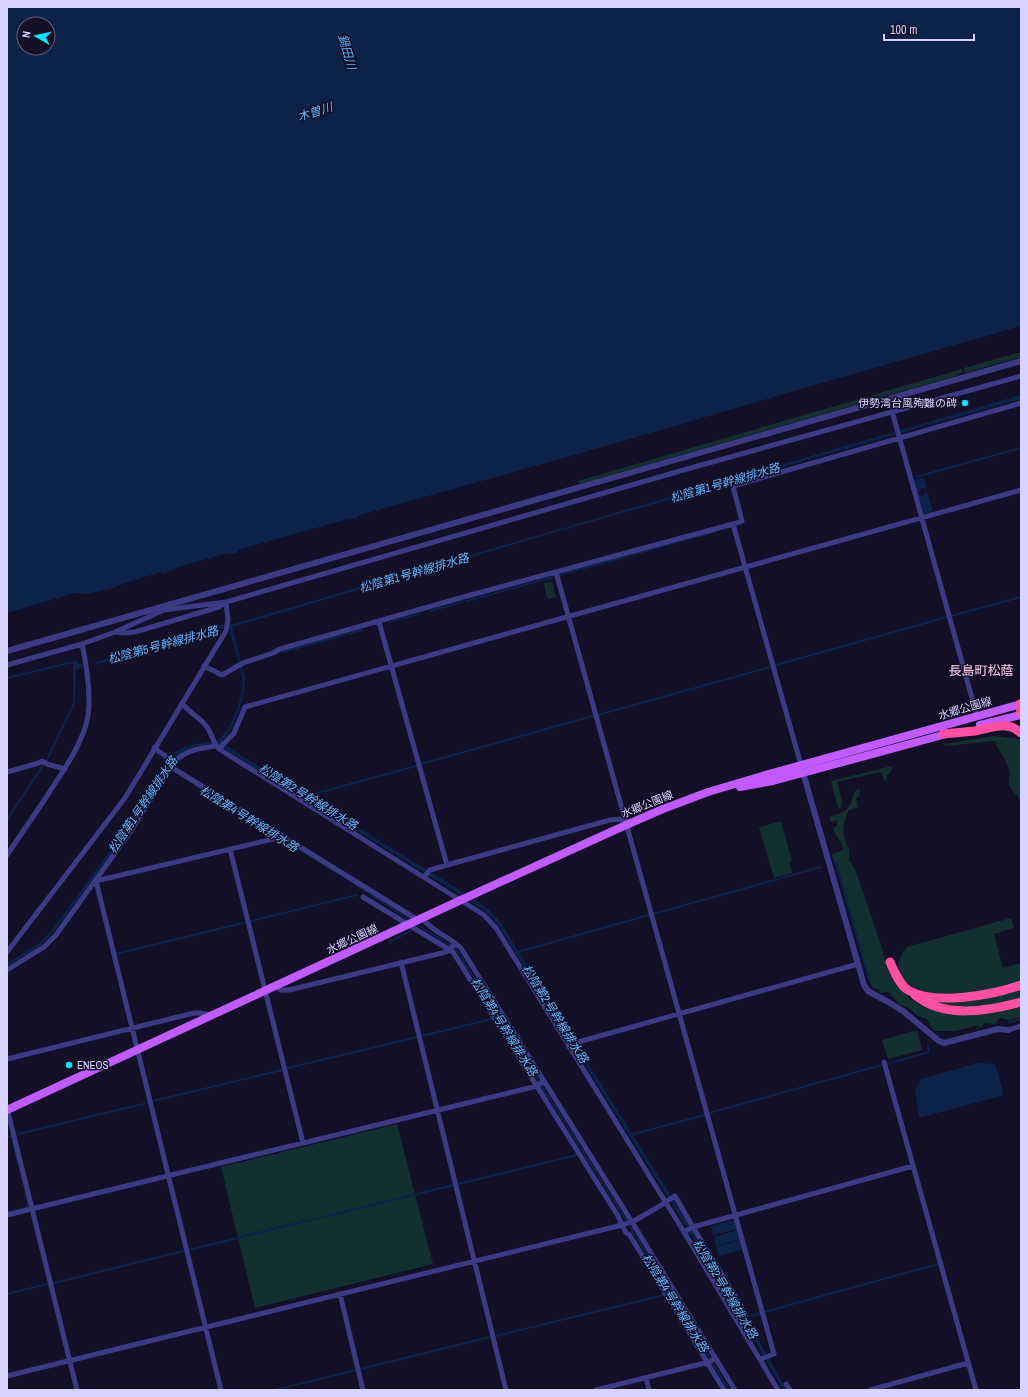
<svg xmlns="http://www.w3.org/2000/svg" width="1028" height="1397" viewBox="0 0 1028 1397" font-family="'Archivo Narrow','Noto Sans JP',sans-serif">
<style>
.green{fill:#12302f}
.water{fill:#0c2248;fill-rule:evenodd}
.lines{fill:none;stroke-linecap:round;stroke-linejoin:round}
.stream{stroke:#0c2248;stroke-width:2}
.minor{stroke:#3d3a85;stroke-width:5}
.tertiary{stroke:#3d3a85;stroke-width:6}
.primary{stroke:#c25bff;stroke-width:8}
.motorway{stroke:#ff4fa3;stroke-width:9}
.poi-dot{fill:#00e5ff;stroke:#130f26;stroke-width:1.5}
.labels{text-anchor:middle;stroke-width:3;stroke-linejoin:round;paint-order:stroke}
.poi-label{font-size:11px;fill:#d9d4ff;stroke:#130f26;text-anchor:end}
.street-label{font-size:11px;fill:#d9d4ff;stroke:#130f26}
.water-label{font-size:12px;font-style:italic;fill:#62b6ff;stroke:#130f26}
.quarter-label{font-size:13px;fill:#ffd6f0;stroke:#130f26}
</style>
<rect width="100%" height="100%" fill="#130f26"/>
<path class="green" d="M 1021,352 L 1021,357 L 965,373 L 964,368 Z
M 962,369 L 963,372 L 959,373 L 959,375 L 579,484 L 578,481 Z
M 552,582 L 556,597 L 549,599 L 546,594 L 544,583 Z
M 993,736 L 1021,739 L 1021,803 L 1019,798 L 1009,786 C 1009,779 1011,773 1008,767 C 1005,757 998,751 995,741 L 945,746 L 944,744 Z
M 892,766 L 892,771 L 887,775 L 887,779 L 884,781 L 881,772 L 837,782 L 842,801 L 841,808 L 838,808 L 831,781 Z
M 862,787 L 859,789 L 860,796 L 856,798 L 858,807 L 848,811 C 846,818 842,829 844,836 C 847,848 851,846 849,860 L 855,869 L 883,951 C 885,978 914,1012 944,1012 C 952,1012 960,1011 968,1010 C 986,1008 1003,1007 1021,1005 L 1021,1017 L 1009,1020 L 1000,1018 L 994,1024 L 984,1023 L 982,1027 L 975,1026 L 955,1031 L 934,1031 L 932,1029 L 927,1019 L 918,1016 L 907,1007 L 900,1005 L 890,994 L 887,992 L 881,993 L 879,990 L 874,988 L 870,982 L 837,862 L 834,862 L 832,854 L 843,850 L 841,843 L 833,830 L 833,828 L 837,826 L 837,820 L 831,822 L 829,817 C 835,815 842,814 847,809 C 855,802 849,792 862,787 Z
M 781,821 L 792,861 L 789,862 L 792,873 L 774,878 L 759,827 Z
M 1011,918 L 1014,928 L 994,934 L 1003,968 L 1021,963 L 1021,982 C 993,989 919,1008 901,975 C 896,964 900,956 907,947 Z
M 1021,989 L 1021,998 C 997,1003 969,1012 944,1005 C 939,1004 935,1002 930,1000 Z
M 917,1030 L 922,1050 L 888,1059 L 882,1040 Z
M 397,1124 L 433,1264 L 255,1308 L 221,1167 Z"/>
<path class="water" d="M 7,7 L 1021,7 L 1021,326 L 829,381 L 557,460 L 556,460 L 357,516 L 358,518 L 349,520 L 348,519 L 238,550 L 238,552 L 229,555 L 228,553 L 175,568 L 176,570 L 162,574 L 161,572 L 115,586 L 115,588 L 87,594 L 75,593 L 7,613 ZM 24,24 L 48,24 L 48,48 L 24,48 Z
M 1021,395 L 1021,399 L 566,529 L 232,627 L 245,677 C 245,694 239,714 231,729 C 229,734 225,737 222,741 L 226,746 L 476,900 L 488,909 L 499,920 L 734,1297 L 787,1390 L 783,1390 L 731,1299 L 497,923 C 486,910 473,903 459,895 L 459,894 L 224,749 L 218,743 C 199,745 182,748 169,763 L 138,816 L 120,842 L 53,933 L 38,948 L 7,966 L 7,963 L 37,945 L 52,930 C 80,891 110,853 136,813 C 146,798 161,764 173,754 C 191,740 202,746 219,739 C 232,727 245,695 242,677 C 239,661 233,645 229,629 L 224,628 L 96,665 L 95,662 L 223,625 L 230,625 Z
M 924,478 L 927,490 L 925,491 L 924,488 L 919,490 L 920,492 L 917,493 L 913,480 Z
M 927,491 L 933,511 L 923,514 L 917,494 L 920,494 L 921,496 L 925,494 L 925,492 Z
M 75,660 L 79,664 L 82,664 L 83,667 L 76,670 L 75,704 L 49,758 L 7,822 L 7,818 L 47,757 L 73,703 L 73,661 Z
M 978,1063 L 995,1064 L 1004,1095 L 919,1118 L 915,1090 L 921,1079 Z
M 734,1220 L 737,1229 L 713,1235 L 711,1226 Z
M 737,1230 L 740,1239 L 716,1246 L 714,1237 Z
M 740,1240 L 742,1250 L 719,1256 L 716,1247 Z"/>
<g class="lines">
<path class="stream" d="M 916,477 L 1021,448
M 731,490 L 733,496
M 737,525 L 741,524
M 560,575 L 717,531
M 467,601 L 553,577
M 430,611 L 463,602
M 951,616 L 1021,597
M 389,622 L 420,614
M 283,652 L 362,630
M 776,665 L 947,617
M 7,678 L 73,662 L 74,664
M 598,715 L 770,667
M 421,764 L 593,716
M 195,785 L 347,879 L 411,921
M 307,796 L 416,766
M 835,863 L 836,863 L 869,980
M 653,914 L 821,867
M 251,921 L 357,895
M 415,923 L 456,949 L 624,1217 L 729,1390
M 389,942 L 411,931
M 518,952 L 649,915
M 116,954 L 247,922
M 1009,1022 L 1021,1019
M 422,1036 L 492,1019
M 887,1064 L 929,1052 L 928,1045
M 288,1068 L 417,1037
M 153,1101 L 282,1070
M 709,1113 L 882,1065
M 18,1134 L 147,1103
M 630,1135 L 705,1115
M 7,1137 L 11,1136
M 13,1142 L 18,1164
M 20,1173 L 23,1182
M 458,1184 L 577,1155
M 7,1212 L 26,1208 L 28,1203 L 25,1194
M 323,1217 L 454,1185
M 189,1250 L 318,1218
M 943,1262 L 944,1262
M 54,1283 L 183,1251
M 7,1294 L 47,1284
M 764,1312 L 938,1264
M 744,1318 L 761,1313
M 496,1336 L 664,1295
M 361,1369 L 490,1337
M 275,1390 L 356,1370"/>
<path class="minor" d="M 892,411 L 977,716
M 733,524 L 742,521 L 733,486 L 1021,403
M 556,572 L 774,1354 L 761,1359
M 379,622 L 447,865
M 115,632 L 125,633 L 135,632 L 219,607 L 226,602 L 687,469 L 1021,376
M 7,665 L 82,644 L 115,632 L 164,610 L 226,602 L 228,620 L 226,631 L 125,798 L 7,952
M 204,666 L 222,675 L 243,663 L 273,653 L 280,649 L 467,596 L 733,524 L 801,765
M 182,703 C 189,713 200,717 207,727 C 212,734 213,743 219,749 L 484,915 L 496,928 L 684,1232 L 778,1390
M 154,748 L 174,762
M 219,749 L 234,733 L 245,707 L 1021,490
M 171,767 L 418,920
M 7,772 L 39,763 L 42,761 L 47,764 L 65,769
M 230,849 L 303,1143
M 7,855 C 20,836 32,818 45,799 C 60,775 83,745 88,716 C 91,692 87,667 82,644
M 424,877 L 430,870 L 447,865 L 610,820 L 624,819
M 363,897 L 453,952 L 618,1216 L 626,1233 L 629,1234 L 724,1390
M 422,918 C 432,932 449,936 461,948 L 632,1222 L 735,1390
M 401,962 L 506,1390
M 7,970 L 44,947 L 56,935 L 131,831 L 174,762 C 186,750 200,748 216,746
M 277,986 L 280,990 L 289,990 L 446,952 L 450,950 L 455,943
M 1008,1030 L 1021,1026
M 569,1047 L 578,1042 L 858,964
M 7,1059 L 194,1013 L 200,1013 L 210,1015
M 884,1062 L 976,1390
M 7,1108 L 77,1390
M 665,1202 L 675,1196 L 693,1227
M 7,1215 L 537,1086 L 544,1081
M 693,1227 L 746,1314
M 684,1232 L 693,1227 L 913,1166
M 340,1294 L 363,1390
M 7,1376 L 622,1225 L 634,1221 L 665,1203
M 646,1378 L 649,1390
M 786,1384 L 790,1390
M 221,1390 L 96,881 L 277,838 L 281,835
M 596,1390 L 709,1362 L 715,1358
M 870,1390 L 968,1363"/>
<path class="tertiary" d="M 7,651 L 1021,361
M 802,769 L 858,964 L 864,985 L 868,991 L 890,1003 L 903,1011 L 939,1041 L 944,1043 L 998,1029 L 1008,1030"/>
<path class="primary" d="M 980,725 L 1021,715
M 740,787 L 773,781 L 950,733
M 7,1110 L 461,900 L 626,825 L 663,809 L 708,792 L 762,776 L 1021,704"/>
<path class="motorway" d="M 1020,704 L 1021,714
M 943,734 C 954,733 964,732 975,731 C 991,728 1007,720 1021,733
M 890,962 C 894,971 899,984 908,990 C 935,1006 993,995 1021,985
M 915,995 C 944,1019 987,1011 1021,1002"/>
</g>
<g class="poi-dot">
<circle cx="965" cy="403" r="4"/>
<circle cx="69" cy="1065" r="4"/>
</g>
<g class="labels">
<g class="poi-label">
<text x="957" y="407">伊勢湾台風殉難の碑</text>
<text x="77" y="1069" text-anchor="start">ENEOS</text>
</g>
<g class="street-label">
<text transform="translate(965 708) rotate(-16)" y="4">水郷公園線</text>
<text transform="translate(647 804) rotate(-22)" y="4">水郷公園線</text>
<text transform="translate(352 939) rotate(-25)" y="4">水郷公園線</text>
</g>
<g class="water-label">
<text transform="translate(347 52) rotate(74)" y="4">鍋田川</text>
<text transform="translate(315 112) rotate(-18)" y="4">木曽川</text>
<text transform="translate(725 483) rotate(-16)" y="4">松陰第1号幹線排水路</text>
<text transform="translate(414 573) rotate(-16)" y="4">松陰第1号幹線排水路</text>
<text transform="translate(163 645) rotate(-15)" y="4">松陰第5号幹線排水路</text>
<text transform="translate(308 797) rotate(32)" y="4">松陰第2号幹線排水路</text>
<text transform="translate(143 805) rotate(-56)" y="4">松陰第1号幹線排水路</text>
<text transform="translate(249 819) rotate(32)" y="4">松陰第4号幹線排水路</text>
<text transform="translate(555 1014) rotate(58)" y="4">松陰第2号幹線排水路</text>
<text transform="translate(504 1027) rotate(58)" y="4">松陰第4号幹線排水路</text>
<text transform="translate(725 1289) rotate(59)" y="4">松陰第2号幹線排水路</text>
<text transform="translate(675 1303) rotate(58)" y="4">松陰第4号幹線排水路</text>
</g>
<g class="quarter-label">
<text x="981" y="675">長島町松蔭</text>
</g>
</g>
<rect width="1028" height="1397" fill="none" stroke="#d9d4ff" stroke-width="16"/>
<g transform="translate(36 36) rotate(279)"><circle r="19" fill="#130f26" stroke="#625e7d"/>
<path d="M0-3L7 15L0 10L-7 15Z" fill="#00e5ff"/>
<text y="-6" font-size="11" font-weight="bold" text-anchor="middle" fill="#d9d4ff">N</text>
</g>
<path d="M884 34v6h90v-6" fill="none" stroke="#d9d4ff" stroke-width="2"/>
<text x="890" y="34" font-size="12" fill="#d9d4ff" stroke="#130f26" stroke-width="3" paint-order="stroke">100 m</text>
</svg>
